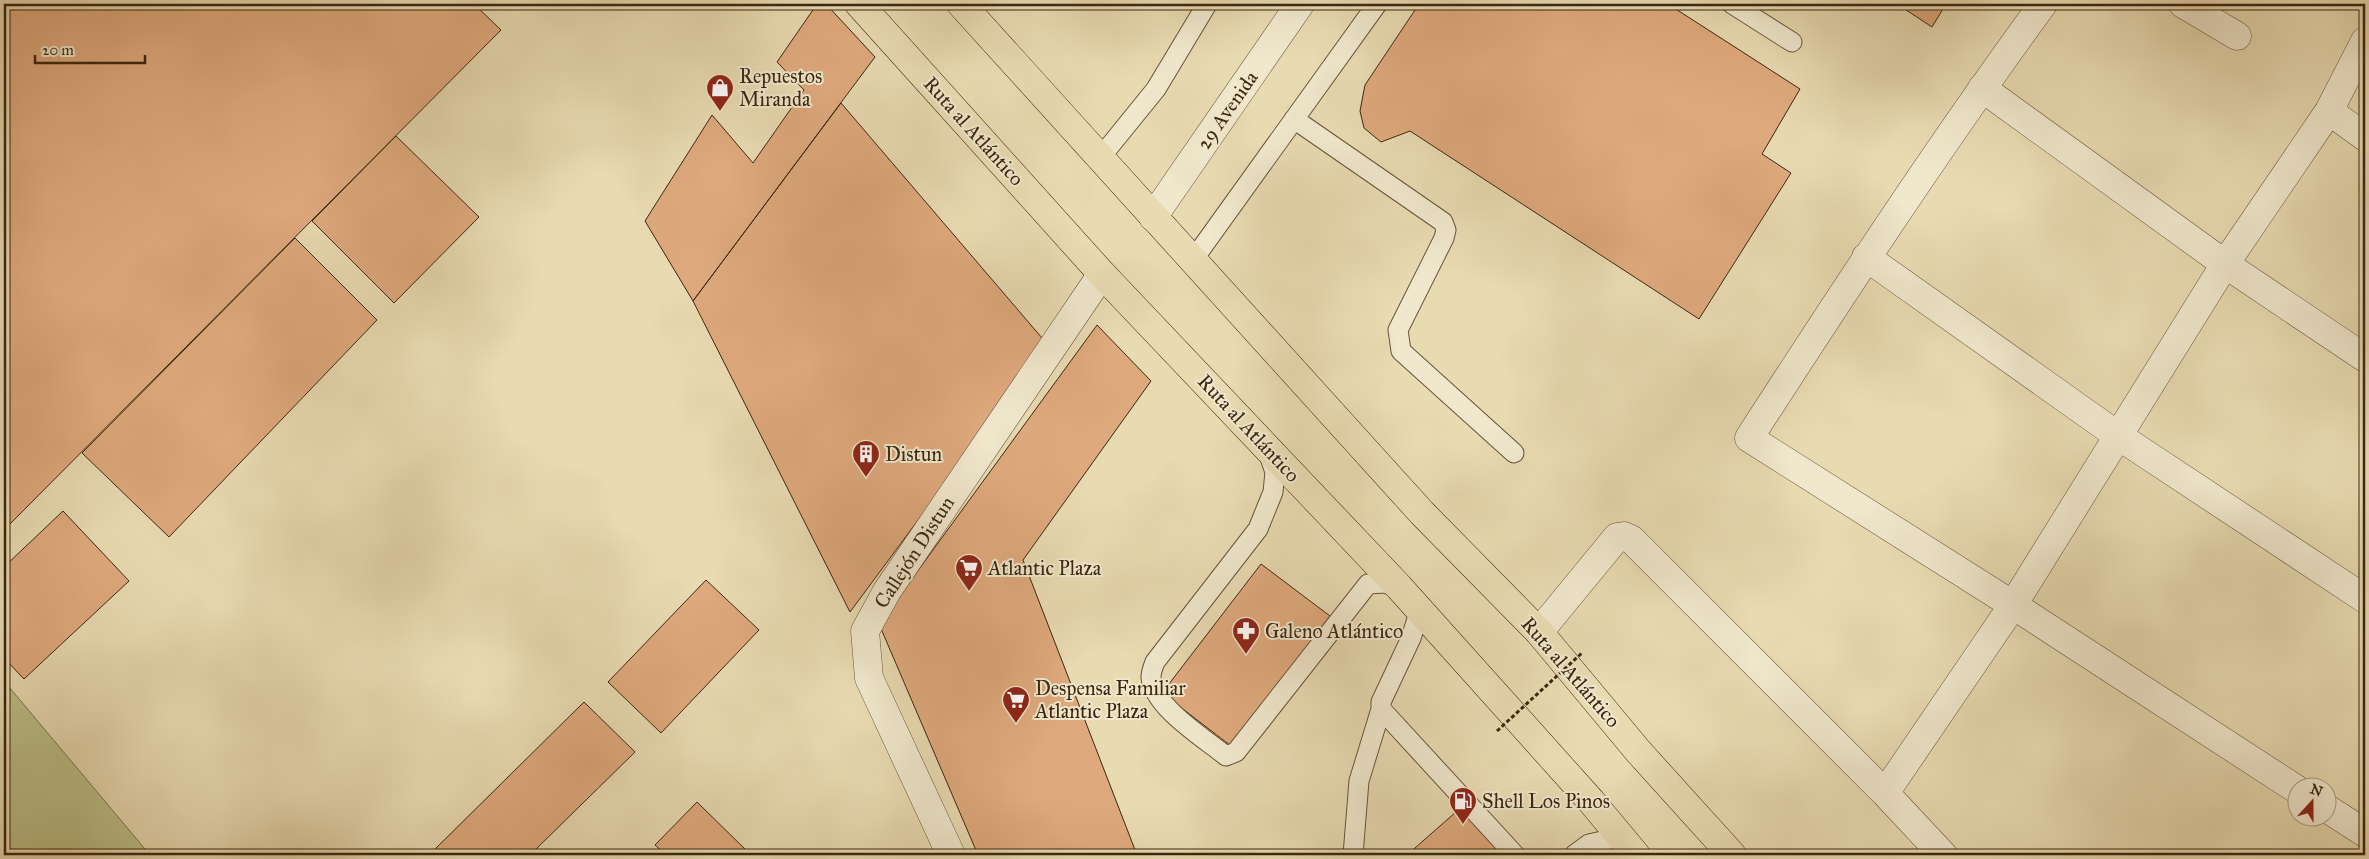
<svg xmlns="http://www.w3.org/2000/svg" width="2369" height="859" viewBox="0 0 2369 859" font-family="'IM FELL Great Primer',serif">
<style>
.green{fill:#bbbe88;stroke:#7b724c}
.building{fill:#dea97c;stroke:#3b2711}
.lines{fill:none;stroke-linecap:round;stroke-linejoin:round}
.service-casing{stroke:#665439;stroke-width:21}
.minor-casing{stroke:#665439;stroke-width:29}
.trunk-casing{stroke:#3b2711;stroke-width:29}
.service{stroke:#f0e7cc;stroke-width:19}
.minor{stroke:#f0e7cc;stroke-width:28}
.trunk{stroke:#e8dab1;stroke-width:28}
.path-bridge{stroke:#3b2711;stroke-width:3;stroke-dasharray:4 2.5;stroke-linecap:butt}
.labels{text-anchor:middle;stroke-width:4;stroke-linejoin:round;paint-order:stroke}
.poi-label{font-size:20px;fill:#3b2711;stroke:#f0e7cc;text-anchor:start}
.street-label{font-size:20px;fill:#3b2711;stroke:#f0e7cc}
</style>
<rect width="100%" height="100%" fill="#e8dab1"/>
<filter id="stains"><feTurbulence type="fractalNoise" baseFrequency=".004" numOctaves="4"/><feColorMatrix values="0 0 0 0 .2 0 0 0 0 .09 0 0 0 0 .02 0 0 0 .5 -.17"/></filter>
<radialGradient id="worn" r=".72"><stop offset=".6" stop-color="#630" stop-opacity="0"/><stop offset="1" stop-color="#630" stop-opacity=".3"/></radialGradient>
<path class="green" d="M 4,681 L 150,855 L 4,855 Z"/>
<path class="building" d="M 4,4 L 474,4 L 501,30 L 4,530 Z
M 817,4 L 826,4 L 875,57 L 693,301 L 645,221 L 712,115 L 753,163 L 804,90 L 777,62 Z
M 1419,4 L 1668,4 L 1800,89 L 1762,154 L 1791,173 L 1699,319 L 1410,131 L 1381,142 L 1364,128 L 1360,111 L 1365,85 Z
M 1897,4 L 1946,4 L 1932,27 Z
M 841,103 L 1048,345 L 850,612 L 693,301 Z
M 396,136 L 479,217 L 394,303 L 312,221 Z
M 295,238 L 377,320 L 169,537 L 82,453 Z
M 1097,325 L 1151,381 L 1023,560 L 1137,855 L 978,855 L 879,624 Z
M 63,511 L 129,581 L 24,679 L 4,658 L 4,567 Z
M 1261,564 L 1330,616 L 1231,746 L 1162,693 Z
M 706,580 L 759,630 L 661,733 L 608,682 Z
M 584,702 L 635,752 L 530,855 L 429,855 Z
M 697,802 L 751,855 L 666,855 L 655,845 Z
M 1465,804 L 1502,846 L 1493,855 L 1407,855 Z"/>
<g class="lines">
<defs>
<path id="service" d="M 1732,4 L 1792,42
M 1294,119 L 1443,222 L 1446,230 L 1444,238 L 1398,330 L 1401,351 L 1514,453
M 1100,158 L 1156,89 L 1207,4
M 1193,260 L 1377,4
M 1268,452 L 1275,472 L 1273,492 L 1258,529 L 1155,662 C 1153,667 1151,672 1151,677 C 1153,707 1204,738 1226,756 L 1236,752 L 1368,584 L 1384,583 L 1399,587
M 1420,610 L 1411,638 L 1381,702 L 1381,709 L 1515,855
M 1353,855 L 1359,781 L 1381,709
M 1574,855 L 1589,844 L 1620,837"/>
<path id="minor" d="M 2043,4 C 1940,145 1844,291 1749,438 L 2013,605 L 2296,789
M 2183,4 L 2237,36
M 1982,88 L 2225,264 L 2365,358
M 2329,111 L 2365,137
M 1153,217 L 1300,4
M 1866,257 L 2117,435 L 2365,599
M 1539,632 L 1617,537 L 1624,536 L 1631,539 L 1885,793 L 1943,855
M 1885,793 L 2013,605 L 2225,264 L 2329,111 L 2365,41
M 2326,808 L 2365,833
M 951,855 L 869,678 L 865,631 L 887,591 L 1102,274"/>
<path id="trunk" d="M 859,4 L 1102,274 L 1399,587 L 1591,801 L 1636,855
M 961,4 L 1422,513 L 1539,632 L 1638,751 L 1732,855"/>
</defs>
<use href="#service" class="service-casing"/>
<use href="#minor" class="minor-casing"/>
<use href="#trunk" class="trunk-casing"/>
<use href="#service" class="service"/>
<use href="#minor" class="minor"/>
<use href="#trunk" class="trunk"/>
<path class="path-bridge" d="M 1497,731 L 1583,652"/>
</g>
<defs>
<symbol id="shop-pin" viewBox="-11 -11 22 30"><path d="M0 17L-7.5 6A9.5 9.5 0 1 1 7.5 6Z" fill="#8f2418" stroke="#f0e7cc"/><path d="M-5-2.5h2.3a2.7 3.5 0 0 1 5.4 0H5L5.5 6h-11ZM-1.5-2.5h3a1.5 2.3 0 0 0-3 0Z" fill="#fff"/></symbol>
<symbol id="building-pin" viewBox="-11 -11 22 30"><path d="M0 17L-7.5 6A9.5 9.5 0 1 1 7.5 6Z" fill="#8f2418" stroke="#f0e7cc"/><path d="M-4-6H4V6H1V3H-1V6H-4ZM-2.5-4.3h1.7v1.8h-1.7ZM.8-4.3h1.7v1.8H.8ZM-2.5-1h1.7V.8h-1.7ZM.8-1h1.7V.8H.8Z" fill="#fff"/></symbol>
<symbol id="supermarket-pin" viewBox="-11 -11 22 30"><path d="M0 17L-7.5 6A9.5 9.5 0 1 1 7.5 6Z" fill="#8f2418" stroke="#f0e7cc"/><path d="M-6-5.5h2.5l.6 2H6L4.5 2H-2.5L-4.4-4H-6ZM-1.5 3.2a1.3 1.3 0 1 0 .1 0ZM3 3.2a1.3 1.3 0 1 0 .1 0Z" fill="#fff"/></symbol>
<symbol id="pharmacy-pin" viewBox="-11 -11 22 30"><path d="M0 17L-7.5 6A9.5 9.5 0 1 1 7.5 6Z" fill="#8f2418" stroke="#f0e7cc"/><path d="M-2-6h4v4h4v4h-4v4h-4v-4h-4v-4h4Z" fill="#fff"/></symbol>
<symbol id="fuel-pin" viewBox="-11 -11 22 30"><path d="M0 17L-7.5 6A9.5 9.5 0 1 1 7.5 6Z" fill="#8f2418" stroke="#f0e7cc"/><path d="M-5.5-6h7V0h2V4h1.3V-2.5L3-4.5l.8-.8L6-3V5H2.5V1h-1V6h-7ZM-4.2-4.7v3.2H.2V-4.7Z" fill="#fff"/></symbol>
</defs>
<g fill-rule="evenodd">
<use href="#shop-pin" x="704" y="72" width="32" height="43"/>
<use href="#building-pin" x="850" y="438" width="32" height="43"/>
<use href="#supermarket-pin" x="953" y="552" width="32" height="43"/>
<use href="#pharmacy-pin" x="1230" y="615" width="32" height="43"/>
<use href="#supermarket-pin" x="1000" y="684" width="32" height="43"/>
<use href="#fuel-pin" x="1447" y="785" width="32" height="43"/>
</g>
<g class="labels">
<g class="poi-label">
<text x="739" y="83">Repuestos<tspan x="739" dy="23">Miranda</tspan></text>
<text x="885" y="461">Distun</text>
<text x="988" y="575">Atlantic Plaza</text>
<text x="1265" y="638">Galeno Atlántico</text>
<text x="1035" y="695">Despensa Familiar<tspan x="1035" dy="23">Atlantic Plaza</tspan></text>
<text x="1482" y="808">Shell Los Pinos</text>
</g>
<g class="street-label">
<text transform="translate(1227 110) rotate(-55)" y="7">29 Avenida</text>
<text transform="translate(974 131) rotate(48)" y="7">Ruta al Atlántico</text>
<text transform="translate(1249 428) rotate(47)" y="7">Ruta al Atlántico</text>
<text transform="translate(914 552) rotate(-57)" y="7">Callejón Distun</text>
<text transform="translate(1571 672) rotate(49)" y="7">Ruta al Atlántico</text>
</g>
</g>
<rect width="2369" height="859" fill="none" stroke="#e8dab1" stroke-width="20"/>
<rect x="5" y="5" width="2359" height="849" fill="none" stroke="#3b2711" stroke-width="2.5"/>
<rect x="10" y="10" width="2349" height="839" fill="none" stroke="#3b2711"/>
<g transform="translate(2312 802) rotate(21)"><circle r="24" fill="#f0e7cc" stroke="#a89a81"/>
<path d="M0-4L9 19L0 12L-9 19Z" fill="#8f2418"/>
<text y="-8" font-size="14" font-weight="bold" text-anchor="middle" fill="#3b2711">N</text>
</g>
<path d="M35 55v8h110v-8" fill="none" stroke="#3b2711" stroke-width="2.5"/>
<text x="42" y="55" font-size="15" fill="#3b2711" stroke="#f0e7cc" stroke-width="4" paint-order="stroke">20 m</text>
<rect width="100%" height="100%" filter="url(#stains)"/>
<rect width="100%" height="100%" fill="url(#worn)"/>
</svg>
